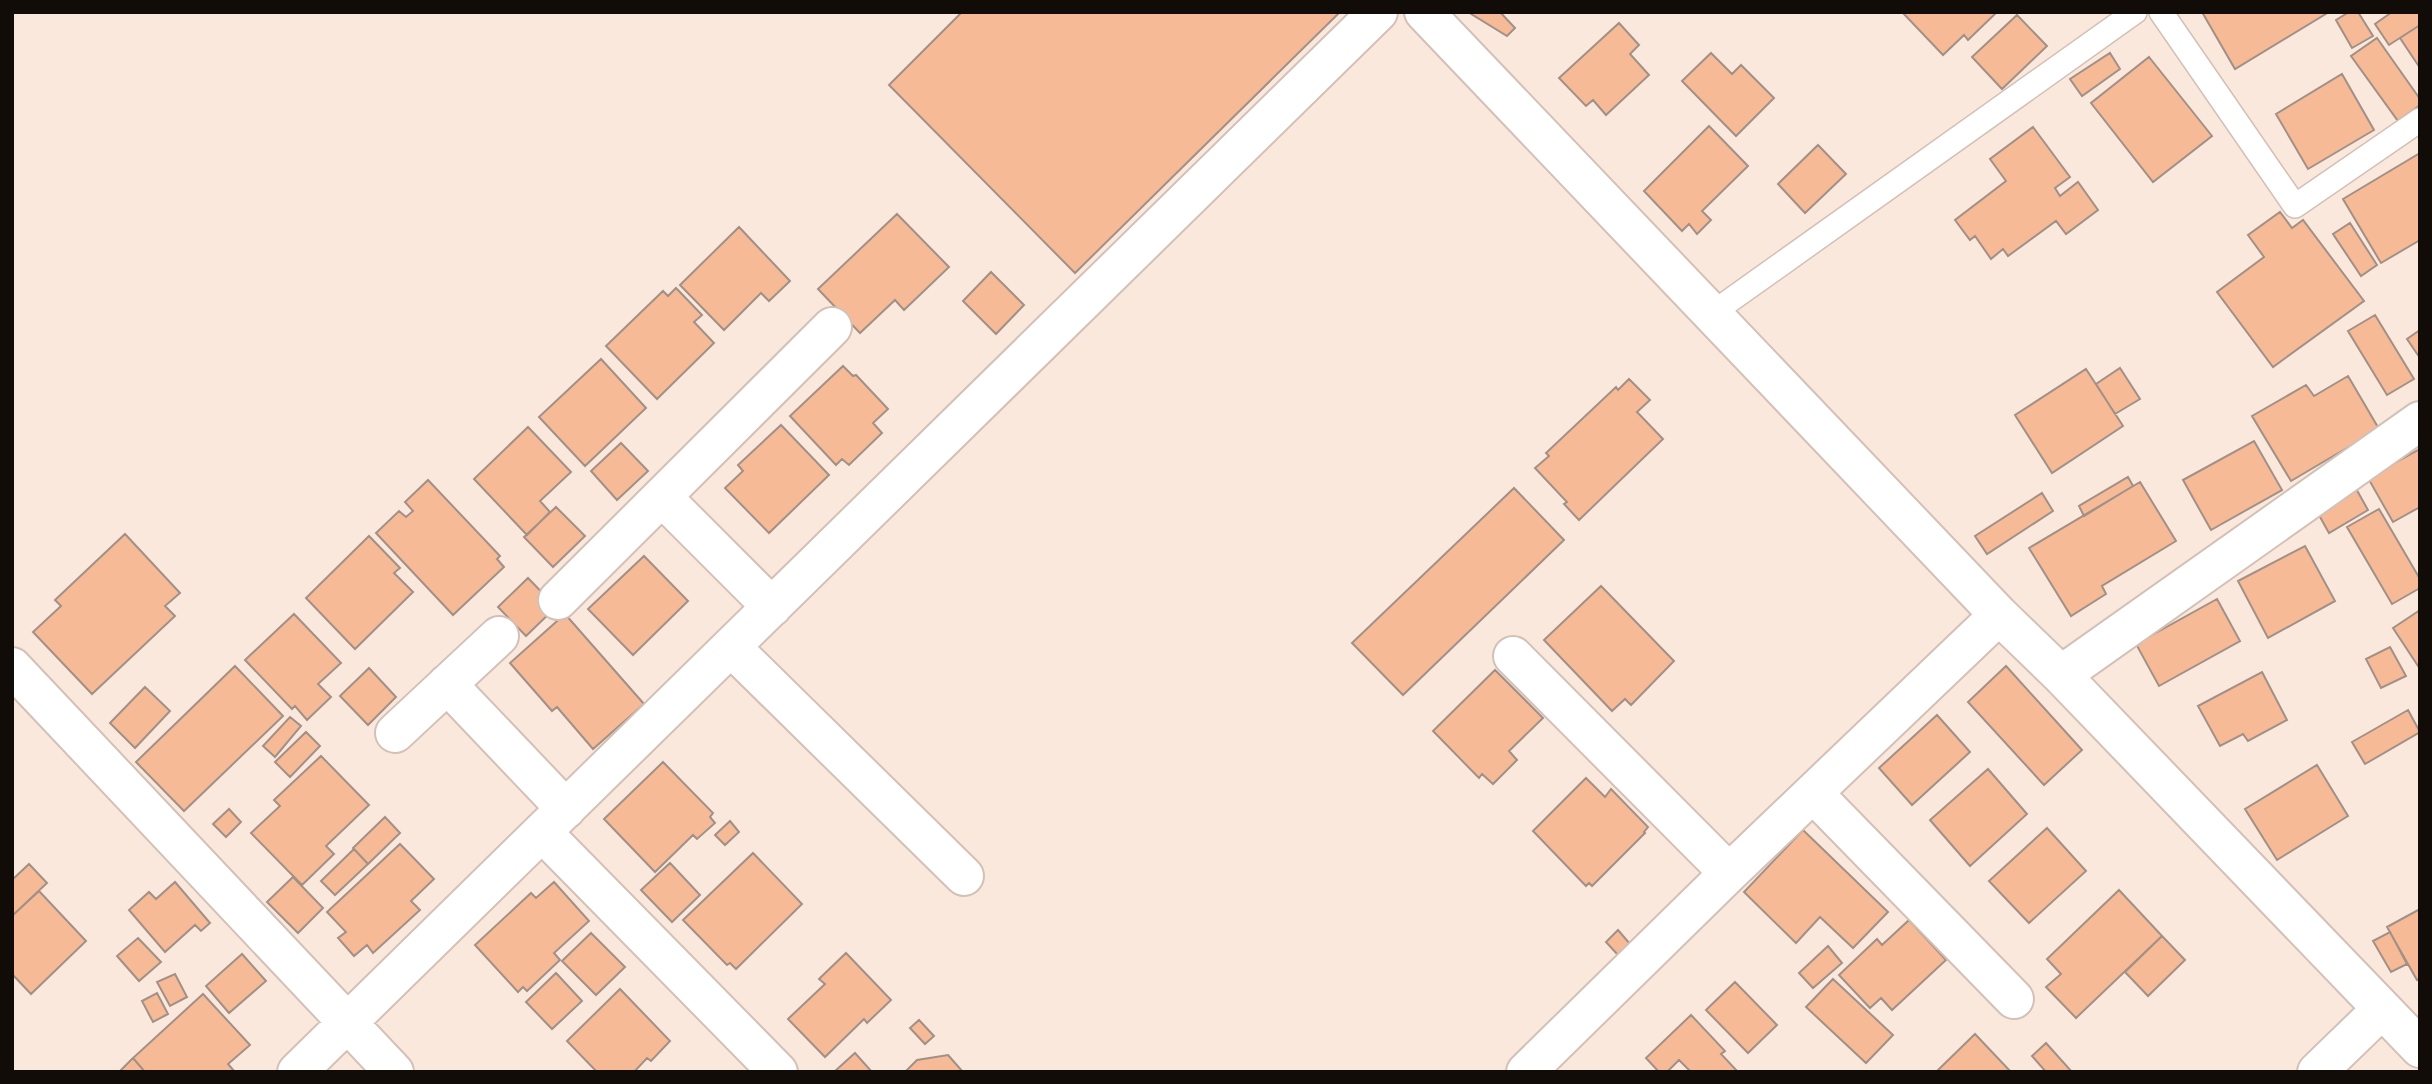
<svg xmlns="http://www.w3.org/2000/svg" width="2432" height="1084" viewBox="0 0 2432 1084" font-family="'Work Sans',sans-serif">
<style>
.building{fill:#f7ba97;stroke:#a29087;stroke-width:2}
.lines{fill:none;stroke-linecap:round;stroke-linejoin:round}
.service-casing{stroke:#d3c0b6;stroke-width:26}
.minor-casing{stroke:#d3c0b6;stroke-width:42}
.service{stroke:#fff;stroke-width:23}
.minor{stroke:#fff;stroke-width:38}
</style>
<rect width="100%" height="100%" fill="#fbe8dd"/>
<path class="building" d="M 962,12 L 1340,12 L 1075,273 L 889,85 Z
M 1468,12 L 1500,12 L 1515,28 L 1507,36 Z
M 1902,12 L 1997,12 L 1968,40 L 1964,35 L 1943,55 Z
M 2202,12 L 2329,12 L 2235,69 Z
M 2349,12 L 2358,12 L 2373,36 L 2352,48 L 2336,20 Z
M 2392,12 L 2420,12 L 2420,25 L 2389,45 L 2375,24 Z
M 2017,15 L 2047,46 L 2002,89 L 1972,57 Z
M 1619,23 L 1639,45 L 1630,54 L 1649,75 L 1606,115 L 1593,100 L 1586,106 L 1559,78 Z
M 2420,25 L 2420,68 L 2400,38 Z
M 2377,38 L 2420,99 L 2420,105 L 2398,121 L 2351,56 Z
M 1711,53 L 1732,74 L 1741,65 L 1774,98 L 1736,136 L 1682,81 Z
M 2110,53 L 2120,69 L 2082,96 L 2070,79 Z
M 2149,57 L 2212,136 L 2153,182 L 2091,103 Z
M 2342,74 L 2374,130 L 2308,169 L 2276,114 Z
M 1709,126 L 1748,166 L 1702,211 L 1711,220 L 1697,234 L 1689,224 L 1682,231 L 1644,191 Z
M 2033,127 L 2070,177 L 2055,188 L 2060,196 L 2078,182 L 2098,210 L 2066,234 L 2056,221 L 2008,256 L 2003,249 L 1991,259 L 1975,236 L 1970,240 L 1955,220 L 2006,181 L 1990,159 Z
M 1818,145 L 1846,174 L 1805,213 L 1778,184 Z
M 2420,153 L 2420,240 L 2381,263 L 2343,199 Z
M 2280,212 L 2292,228 L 2303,220 L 2364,301 L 2273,367 L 2217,292 L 2264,257 L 2248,235 Z
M 897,214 L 949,267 L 904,310 L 895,300 L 860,333 L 818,289 Z
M 2350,223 L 2377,265 L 2361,276 L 2333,234 Z
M 739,227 L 790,281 L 769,301 L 761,293 L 724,330 L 680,285 Z
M 991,272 L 1024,305 L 996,334 L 963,301 Z
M 676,288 L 702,315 L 694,322 L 714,343 L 657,399 L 606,346 L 663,291 L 668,296 Z
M 2375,315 L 2414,379 L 2387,395 L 2348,331 Z
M 2420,330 L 2420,358 L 2407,339 Z
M 601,359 L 646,408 L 585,466 L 539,417 Z
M 843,366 L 853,376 L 856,375 L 888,409 L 873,423 L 882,433 L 849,465 L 842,459 L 836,465 L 790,416 Z
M 2120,368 L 2140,399 L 2115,414 L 2096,384 Z
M 2086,369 L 2123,426 L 2052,473 L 2015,415 Z
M 2348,376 L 2379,429 L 2291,481 L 2252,416 L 2306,385 L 2314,396 Z
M 1629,379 L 1650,400 L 1637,412 L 1663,439 L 1579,520 L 1564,504 L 1567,502 L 1535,468 L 1549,456 L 1546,453 L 1616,387 L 1618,390 Z
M 781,425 L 829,475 L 769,533 L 725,488 L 743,471 L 738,465 Z
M 528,427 L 571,472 L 540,501 L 550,512 L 527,535 L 474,479 Z
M 2254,441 L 2282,490 L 2211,530 L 2183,480 Z
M 621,443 L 648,471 L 617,500 L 591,471 Z
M 2420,449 L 2420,507 L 2393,522 L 2368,478 Z
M 2128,477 L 2133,486 L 2084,516 L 2079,506 Z
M 428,480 L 500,556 L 497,559 L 504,567 L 453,615 L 376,533 L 399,511 L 406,517 L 413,511 L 405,502 Z
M 2140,482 L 2176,541 L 2102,586 L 2106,594 L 2071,616 L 2029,548 Z
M 2354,485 L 2368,510 L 2329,533 L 2315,508 Z
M 1514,488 L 1564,540 L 1403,695 L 1352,643 Z
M 2042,493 L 2053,511 L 1987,554 L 1975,536 Z
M 556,507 L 585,536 L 553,567 L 524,537 Z
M 2379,509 L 2420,579 L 2420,588 L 2392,604 L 2347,527 Z
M 125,534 L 180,593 L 165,606 L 175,616 L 92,694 L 33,632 L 61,606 L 55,600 Z
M 369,536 L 400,568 L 394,573 L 413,592 L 355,649 L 306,598 Z
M 2305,546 L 2335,601 L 2268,638 L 2238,581 Z
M 644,556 L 688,601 L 633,655 L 588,609 Z
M 528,578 L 556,607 L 526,636 L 498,607 Z
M 1601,586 L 1674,661 L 1631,705 L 1625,699 L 1612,711 L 1544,640 Z
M 2217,599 L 2240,641 L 2159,686 L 2136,644 Z
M 2420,610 L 2420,669 L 2393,628 Z
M 294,614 L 341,663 L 318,684 L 331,697 L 307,720 L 295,706 L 292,709 L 245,660 Z
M 565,614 L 644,704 L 593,749 L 557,707 L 552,711 L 510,663 Z
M 2390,647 L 2406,676 L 2381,688 L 2366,659 Z
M 235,666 L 283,716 L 184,811 L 136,762 Z
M 2006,666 L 2082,750 L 2044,785 L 1968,702 Z
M 369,668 L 396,697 L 368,725 L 340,696 Z
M 1495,670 L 1543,718 L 1509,751 L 1517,760 L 1493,784 L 1482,774 L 1479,778 L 1433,731 Z
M 2262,672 L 2287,720 L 2248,741 L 2243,734 L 2220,746 L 2198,706 Z
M 145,687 L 170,711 L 135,748 L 110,723 Z
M 2408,710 L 2420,732 L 2365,764 L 2352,742 Z
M 1937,715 L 1970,752 L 1912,805 L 1879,768 Z
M 290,717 L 301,726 L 275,757 L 263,746 Z
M 306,732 L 320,746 L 290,777 L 275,762 Z
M 321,756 L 369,805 L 326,846 L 334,854 L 302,885 L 251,833 L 280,806 L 274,800 Z
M 663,762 L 713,813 L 710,817 L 715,823 L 697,839 L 693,835 L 655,872 L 604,819 Z
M 2317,765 L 2348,816 L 2277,860 L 2245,809 Z
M 1988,769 L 2027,814 L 1970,866 L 1930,820 Z
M 1586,778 L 1605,797 L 1611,789 L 1648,827 L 1644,832 L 1645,833 L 1592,886 L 1589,883 L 1586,886 L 1533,831 Z
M 229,809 L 241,822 L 226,837 L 213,824 Z
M 385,817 L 400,833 L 368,864 L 353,848 Z
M 730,821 L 739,832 L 725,845 L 715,835 Z
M 2047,828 L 2086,871 L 2029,923 L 1989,881 Z
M 1803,830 L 1888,912 L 1853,948 L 1820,917 L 1796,943 L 1744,892 Z
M 400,844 L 434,879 L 411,901 L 420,910 L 373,953 L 367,945 L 354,956 L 338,938 L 346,932 L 327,912 Z
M 354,849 L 368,864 L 335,895 L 321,881 Z
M 753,853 L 802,904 L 736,969 L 730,963 L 727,965 L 683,920 Z
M 670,863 L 700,895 L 672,922 L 641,890 Z
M 29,864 L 47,883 L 12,916 L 12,880 Z
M 293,877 L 323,908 L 298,933 L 267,902 Z
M 175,882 L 210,923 L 201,931 L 195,925 L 165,952 L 129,910 L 149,892 L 156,899 Z
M 554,882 L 589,921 L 554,953 L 560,960 L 527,991 L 523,987 L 518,992 L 475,945 L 531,893 L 536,898 Z
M 2119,890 L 2162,936 L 2076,1018 L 2046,987 L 2061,974 L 2047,959 Z
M 39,891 L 86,941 L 31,994 L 12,974 L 12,916 Z
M 2420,909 L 2420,978 L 2417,980 L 2387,927 Z
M 1909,920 L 1946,960 L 1892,1010 L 1881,998 L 1870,1008 L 1839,975 L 1877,939 L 1882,945 Z
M 1618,930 L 1630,944 L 1618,955 L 1606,942 Z
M 2390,932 L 2407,964 L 2391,972 L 2373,941 Z
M 591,933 L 625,967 L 596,995 L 562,961 Z
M 2162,936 L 2185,960 L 2148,996 L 2125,972 Z
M 138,938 L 161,962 L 139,981 L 117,956 Z
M 1828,946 L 1842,963 L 1813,988 L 1799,973 Z
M 846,953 L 891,1000 L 867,1023 L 864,1019 L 825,1057 L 788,1019 L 825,984 L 819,979 Z
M 242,954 L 266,981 L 229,1013 L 206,986 Z
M 556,973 L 582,1001 L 552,1029 L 526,1002 Z
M 175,974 L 187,997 L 170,1006 L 157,982 Z
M 1833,979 L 1893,1035 L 1866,1063 L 1806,1007 Z
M 1735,982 L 1777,1025 L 1748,1053 L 1706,1010 Z
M 620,989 L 670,1041 L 651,1061 L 647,1058 L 634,1072 L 597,1072 L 567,1041 Z
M 157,993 L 168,1014 L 153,1022 L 142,1001 Z
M 203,994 L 250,1045 L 228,1064 L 235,1072 L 145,1072 L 133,1058 Z
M 1691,1015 L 1725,1051 L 1721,1054 L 1738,1072 L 1691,1072 L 1679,1060 L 1667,1072 L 1659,1072 L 1646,1058 Z
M 919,1020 L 934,1036 L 925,1044 L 910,1028 Z
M 1975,1034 L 2011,1072 L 1936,1072 Z
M 2046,1043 L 2072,1072 L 2046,1072 L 2032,1056 Z
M 855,1053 L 872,1072 L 834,1072 Z
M 948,1055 L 963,1072 L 905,1072 L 917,1060 Z
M 133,1058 L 145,1072 L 119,1072 Z"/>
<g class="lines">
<defs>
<path id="service" d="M 2161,12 L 2295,206 L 2420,120
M 1711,314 L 2135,12"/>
<path id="minor" d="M 1424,12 L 1999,615 L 2061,675 L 2420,1048
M 663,498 L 772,607
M 558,600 L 832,327
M 731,647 L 964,876
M 1513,656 L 1729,873
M 12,667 L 394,1072
M 2061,675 L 2420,421
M 447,684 L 566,809
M 395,733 L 499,636
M 1813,793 L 2014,999
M 542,832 L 778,1072
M 297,1072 L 1378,12
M 1526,1072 L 1729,873 L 1999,615
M 2317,1072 L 2382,1009"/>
</defs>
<use href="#service" class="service-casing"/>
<use href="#minor" class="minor-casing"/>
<use href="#service" class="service"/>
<use href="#minor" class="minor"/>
</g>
<rect width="2432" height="1084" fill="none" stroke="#120c08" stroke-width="28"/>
</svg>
